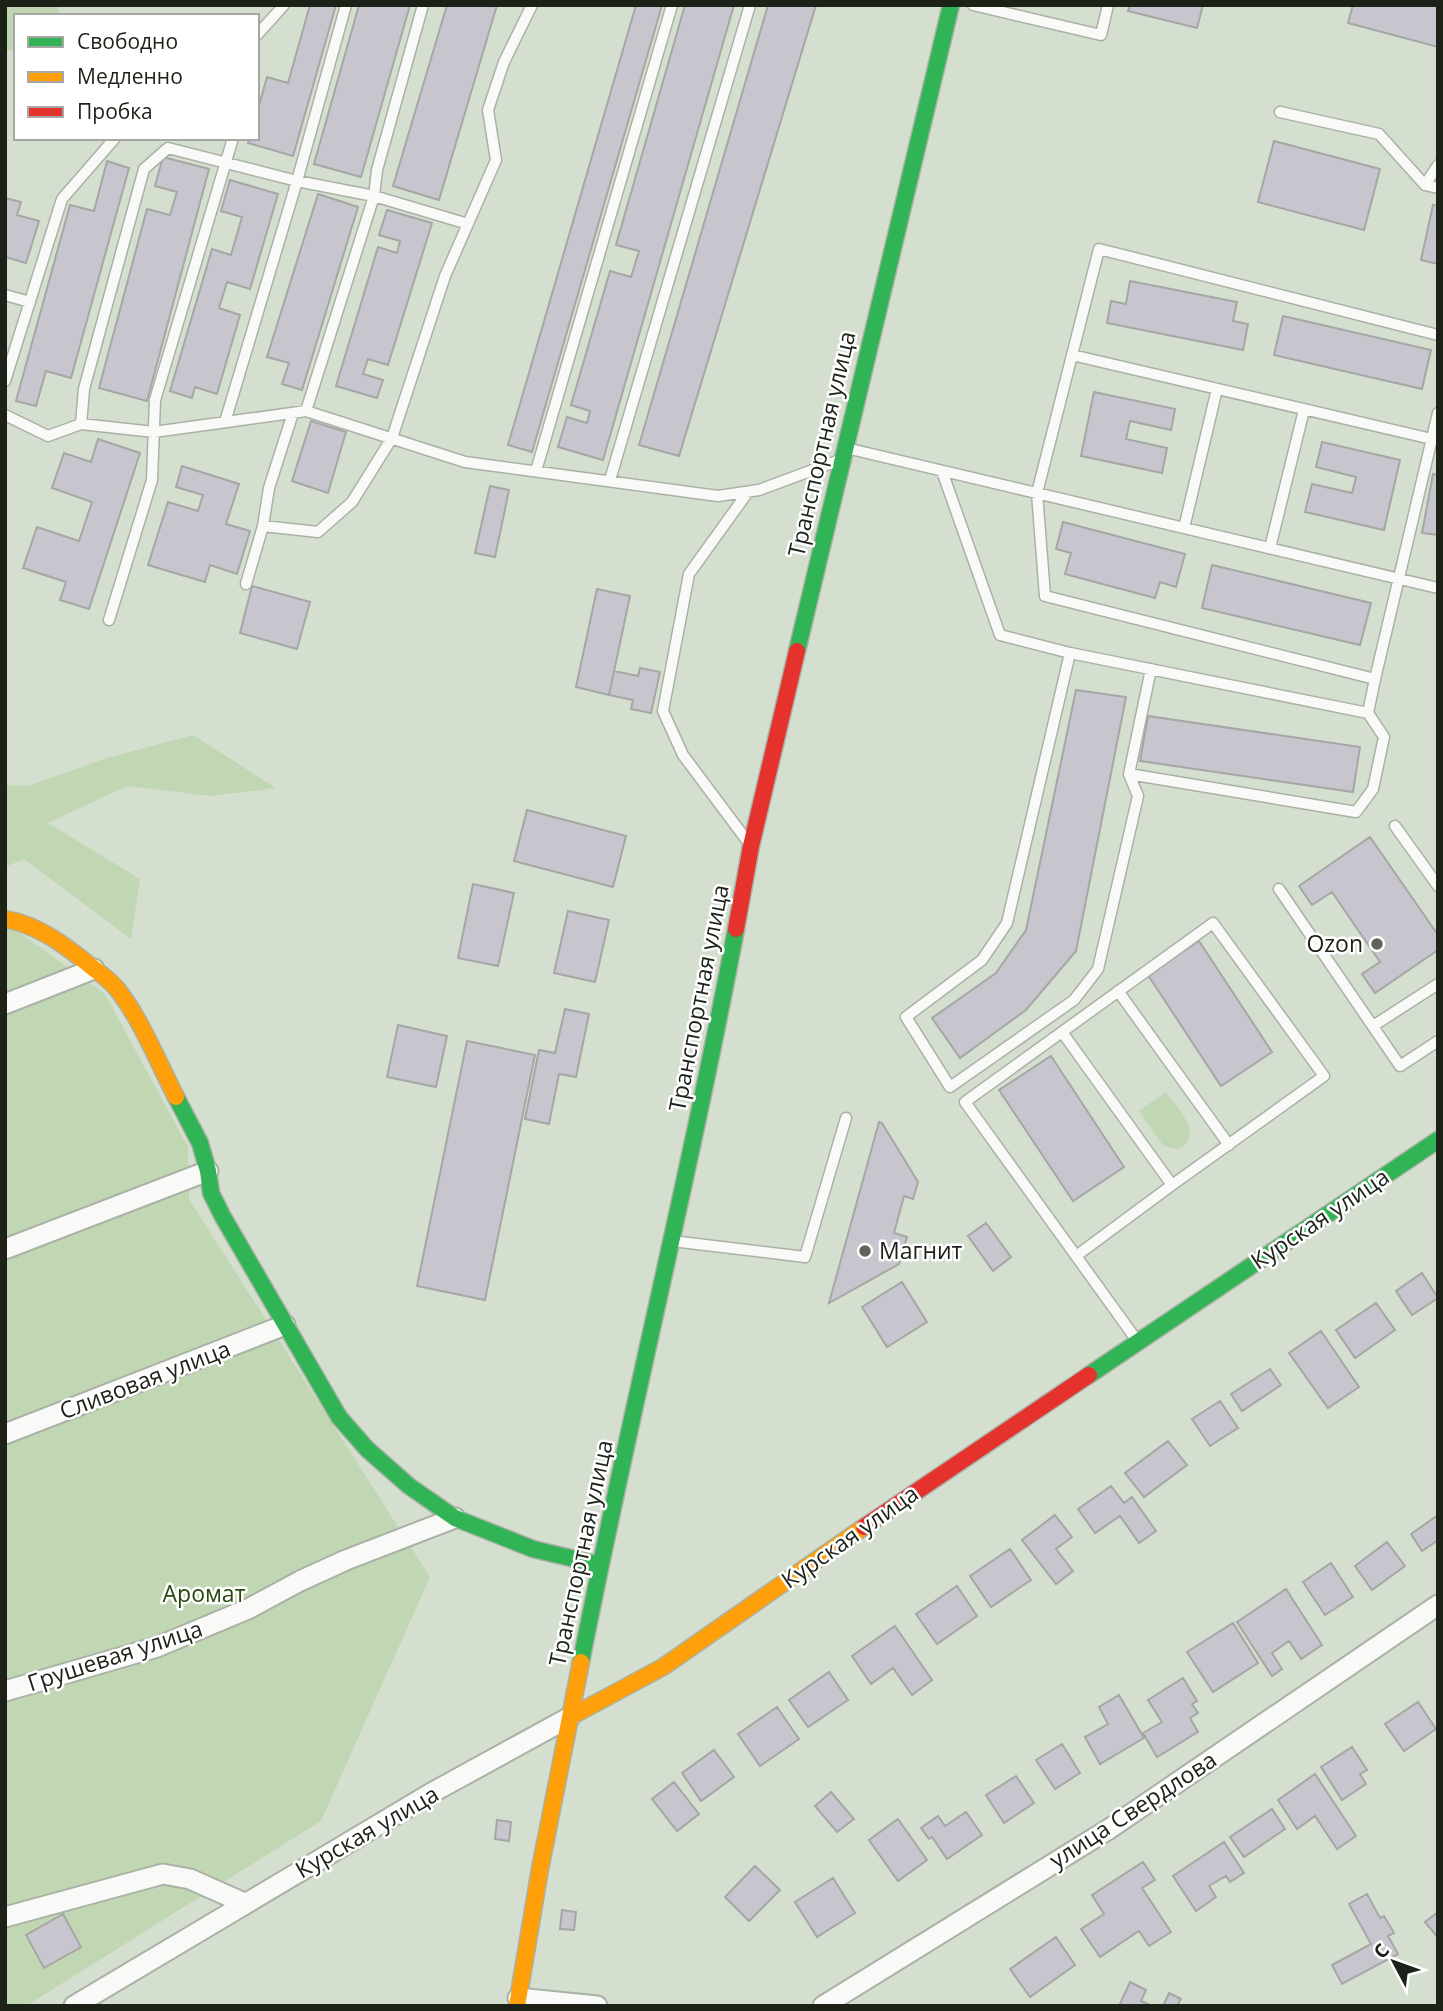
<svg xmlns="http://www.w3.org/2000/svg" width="1443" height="2011" viewBox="0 0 1443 2011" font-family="'Open Sans',sans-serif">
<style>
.green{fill:#c1d7b4}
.building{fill:#c7c5ce;stroke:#a5a7a5;stroke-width:2}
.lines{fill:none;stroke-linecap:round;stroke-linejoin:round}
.lane-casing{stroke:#aab1a5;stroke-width:13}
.street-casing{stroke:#aab1a5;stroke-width:23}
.fast-casing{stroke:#aab1a5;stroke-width:19}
.slow-casing{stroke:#aab1a5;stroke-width:19}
.jam-casing{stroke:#aab1a5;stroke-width:19}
.lane{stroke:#f9faf8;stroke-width:10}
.street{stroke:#f9faf8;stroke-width:19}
.fast{stroke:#30b455;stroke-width:16}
.slow{stroke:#ff9f0a;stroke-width:16}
.jam{stroke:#e5322d;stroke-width:16}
.poi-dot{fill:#5d6458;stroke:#fff;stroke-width:2.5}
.labels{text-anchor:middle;stroke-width:5;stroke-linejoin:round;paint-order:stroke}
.street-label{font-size:23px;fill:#1c2218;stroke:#fff}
.poi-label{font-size:23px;fill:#1c2218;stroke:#fff;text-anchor:end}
.park-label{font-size:23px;fill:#2a490f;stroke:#fff}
</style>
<rect width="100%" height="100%" fill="#d5dfcf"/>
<path class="green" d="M 5,5 L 58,5 L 60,16 L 16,16 L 16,51 L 5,51 Z
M 193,735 L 276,788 L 211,796 L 127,786 L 48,823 L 140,879 L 131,939 L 24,859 L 5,867 L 5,785 L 28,786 L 104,759 Z
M 5,927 L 13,928 L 105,994 L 188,1147 L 189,1199 L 430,1577 L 321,1821 L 26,2006 L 5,2006 Z
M 1166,1092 C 1177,1108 1206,1135 1178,1149 L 1167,1147 L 1162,1144 L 1139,1111 Z"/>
<path class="building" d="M 310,5 L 336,5 L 293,156 L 248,143 L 250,138 L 257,138 L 257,113 L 267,77 L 288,83 Z
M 359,5 L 410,5 L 361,177 L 314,164 Z
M 447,5 L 497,5 L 439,200 L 393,186 Z
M 636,5 L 662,5 L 532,452 L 508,445 Z
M 685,5 L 734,5 L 603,460 L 558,447 L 567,417 L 587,423 L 590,411 L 571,405 L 610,271 L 631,277 L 639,251 L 616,245 Z
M 768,5 L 816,5 L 679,456 L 639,445 Z
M 1130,5 L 1203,5 L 1197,28 L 1128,11 Z
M 1353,5 L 1438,5 L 1438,47 L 1348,23 Z
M 1274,141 L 1380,169 L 1364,230 L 1258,202 Z
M 163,157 L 209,169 L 147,401 L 99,388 L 147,209 L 170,215 L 177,192 L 155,186 Z
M 107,161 L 129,168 L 71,378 L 46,371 L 36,406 L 16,401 L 70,205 L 94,211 Z
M 230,180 L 278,194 L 250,289 L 227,282 L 219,308 L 240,315 L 217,394 L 195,387 L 192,398 L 170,391 L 212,249 L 231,255 L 242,217 L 221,211 Z
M 318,194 L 358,207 L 302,390 L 282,384 L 289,363 L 267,357 Z
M 5,198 L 21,202 L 17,215 L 39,221 L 26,263 L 5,257 Z
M 1433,205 L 1438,206 L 1438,264 L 1421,260 Z
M 387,210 L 432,223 L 388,365 L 368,359 L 363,374 L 383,380 L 377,398 L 336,386 L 378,247 L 397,253 L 400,241 L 379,235 Z
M 1130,281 L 1237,302 L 1233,321 L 1248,324 L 1243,350 L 1107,323 L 1111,301 L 1126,304 Z
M 1283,316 L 1431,350 L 1422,389 L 1274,355 Z
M 1094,392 L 1175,409 L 1171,430 L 1130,421 L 1126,439 L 1167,448 L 1162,473 L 1081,456 Z
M 311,421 L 346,432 L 328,493 L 292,481 Z
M 98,439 L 140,453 L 89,609 L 60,600 L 66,582 L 23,568 L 37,527 L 79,541 L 92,502 L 52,488 L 64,453 L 91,462 Z
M 1322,442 L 1400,460 L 1384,530 L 1305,512 L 1312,484 L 1352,493 L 1356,477 L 1316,467 Z
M 182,466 L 239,484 L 226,524 L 250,531 L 237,574 L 210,565 L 205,582 L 148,565 L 168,502 L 198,511 L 203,495 L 176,487 Z
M 1433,474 L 1438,475 L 1438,535 L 1422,533 Z
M 490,486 L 509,490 L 495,557 L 475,553 Z
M 1063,522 L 1185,554 L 1176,587 L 1160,582 L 1155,598 L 1065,574 L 1071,553 L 1056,549 Z
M 1212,565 L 1371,603 L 1360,645 L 1202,608 Z
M 252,586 L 310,602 L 297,649 L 240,633 Z
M 597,589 L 630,596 L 609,695 L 576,687 Z
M 640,668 L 660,672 L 651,713 L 631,709 L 633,700 L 609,695 L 614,671 L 638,676 Z
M 1076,690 L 1126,697 L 1076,951 L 1026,1010 L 960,1058 L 932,1018 L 996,973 L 1026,930 Z
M 1148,716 L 1360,747 L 1353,792 L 1140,761 Z
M 527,810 L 626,836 L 613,887 L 514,861 Z
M 1370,837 L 1438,935 L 1438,950 L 1375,993 L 1362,974 L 1380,962 L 1332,892 L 1312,905 L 1299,886 Z
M 473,884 L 514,893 L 498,966 L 458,958 Z
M 568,911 L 609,920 L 595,982 L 554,973 Z
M 1199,941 L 1272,1052 L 1221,1086 L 1148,975 Z
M 565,1009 L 589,1014 L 576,1077 L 559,1074 L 549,1124 L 525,1119 L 539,1050 L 555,1053 Z
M 398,1025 L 447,1036 L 436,1087 L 387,1077 Z
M 467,1041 L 535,1055 L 485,1300 L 417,1286 Z
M 1051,1056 L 1124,1167 L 1073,1201 L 999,1090 Z
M 879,1122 L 882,1123 L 918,1182 L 913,1199 L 904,1196 L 894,1233 L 907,1237 L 899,1264 L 829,1303 Z
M 986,1223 L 1011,1257 L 993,1271 L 968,1236 Z
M 1422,1273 L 1438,1298 L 1412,1315 L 1396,1291 Z
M 902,1282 L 927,1322 L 887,1347 L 862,1307 Z
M 1376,1303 L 1395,1330 L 1355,1358 L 1336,1330 Z
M 1321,1331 L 1359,1387 L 1328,1408 L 1289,1353 Z
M 1270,1369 L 1281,1385 L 1242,1411 L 1231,1394 Z
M 1220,1401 L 1238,1428 L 1210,1446 L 1192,1419 Z
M 1168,1441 L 1187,1465 L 1144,1497 L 1125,1473 Z
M 1111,1486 L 1124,1503 L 1132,1497 L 1156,1531 L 1139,1543 L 1120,1516 L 1095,1533 L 1078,1509 Z
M 1055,1515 L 1072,1537 L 1056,1549 L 1073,1571 L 1056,1584 L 1022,1540 Z
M 1438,1515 L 1438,1540 L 1422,1551 L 1411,1534 Z
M 1387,1542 L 1405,1566 L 1372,1590 L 1355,1566 Z
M 1010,1549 L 1031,1580 L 991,1607 L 970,1576 Z
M 1331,1563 L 1353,1597 L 1325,1615 L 1303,1582 Z
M 957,1586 L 977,1616 L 937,1644 L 916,1614 Z
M 1286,1589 L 1322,1645 L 1301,1659 L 1289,1641 L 1272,1653 L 1282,1669 L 1272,1676 L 1237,1622 Z
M 1233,1623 L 1258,1663 L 1213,1692 L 1187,1652 Z
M 895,1626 L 932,1680 L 912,1695 L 893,1668 L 871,1684 L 852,1656 Z
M 829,1672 L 848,1700 L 808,1727 L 789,1700 Z
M 1183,1678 L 1197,1701 L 1192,1704 L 1198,1713 L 1190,1718 L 1198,1732 L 1157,1757 L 1143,1733 L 1162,1722 L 1148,1700 Z
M 1119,1695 L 1144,1738 L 1100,1764 L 1085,1737 L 1108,1724 L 1099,1707 Z
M 1418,1702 L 1436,1729 L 1404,1751 L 1385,1724 Z
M 777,1707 L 799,1739 L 760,1766 L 738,1734 Z
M 1062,1744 L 1080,1773 L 1055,1789 L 1036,1760 Z
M 1352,1747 L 1367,1770 L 1360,1774 L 1366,1784 L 1342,1800 L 1321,1767 Z
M 714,1750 L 734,1777 L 701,1801 L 682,1773 Z
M 1315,1774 L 1356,1836 L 1337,1849 L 1315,1816 L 1297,1829 L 1278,1800 Z
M 1016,1776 L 1034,1803 L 1004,1823 L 986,1795 Z
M 674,1782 L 699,1814 L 677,1831 L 652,1799 Z
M 831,1792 L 854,1819 L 837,1832 L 815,1806 Z
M 1272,1809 L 1285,1829 L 1244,1857 L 1230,1837 Z
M 966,1812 L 982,1835 L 947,1859 L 932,1837 L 929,1839 L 921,1828 L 938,1816 L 945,1826 Z
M 898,1819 L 927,1860 L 898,1881 L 869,1840 Z
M 497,1820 L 511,1822 L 509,1841 L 495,1839 Z
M 1224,1842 L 1244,1873 L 1230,1882 L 1226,1876 L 1209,1886 L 1216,1897 L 1196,1911 L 1173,1876 Z
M 1143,1862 L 1155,1880 L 1142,1888 L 1171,1932 L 1149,1946 L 1139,1931 L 1100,1957 L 1081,1929 L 1104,1914 L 1092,1895 Z
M 755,1866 L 780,1890 L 749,1921 L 725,1897 Z
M 833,1878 L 855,1913 L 817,1937 L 795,1902 Z
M 1367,1894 L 1380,1918 L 1384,1916 L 1394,1933 L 1388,1936 L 1398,1954 L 1342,1984 L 1332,1965 L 1371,1944 L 1349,1904 Z
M 562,1910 L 576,1912 L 574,1930 L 560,1929 Z
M 1438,1912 L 1438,1938 L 1425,1922 Z
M 63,1914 L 81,1947 L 44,1968 L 26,1935 Z
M 1056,1937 L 1075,1965 L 1030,1997 L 1010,1969 Z
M 1130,1982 L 1146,1990 L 1141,2001 L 1152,2006 L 1119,2006 Z
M 1169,1993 L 1181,1999 L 1177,2006 L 1163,2006 Z"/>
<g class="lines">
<defs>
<path id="lane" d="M 973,5 L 1101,35 L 1108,5
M 257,35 L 284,5
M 1280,112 L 1379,134 L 1425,185
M 1438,165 L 1425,185 L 1438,188
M 5,295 L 30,302
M 1438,335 L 1099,249 L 1037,493 L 1045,596 L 1375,679 L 1438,413
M 1072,355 L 1436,440
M 5,381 L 62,199 L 115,138
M 306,411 L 374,196 L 377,170 L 423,5
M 5,415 L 48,436 L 81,424 L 154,432 L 306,411 L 465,462 L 718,496 L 759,490 L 837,461
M 225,422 L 297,181 L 346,5
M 81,424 L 84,389 L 144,169 L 168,148 L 297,181 L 374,196 L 468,224
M 846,448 L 1438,588
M 536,471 L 672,5
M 942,471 L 1000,635 L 1070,653 L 1368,713
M 610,480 L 750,5
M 748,492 L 689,574 L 663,711 L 683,755 L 748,842
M 263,526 L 318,532 L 352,502 L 392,438 L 445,276 L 496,160 L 488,110 L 504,62 L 532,5
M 1184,528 L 1217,389
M 1270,548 L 1304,410
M 246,584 L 263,526 L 269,488 L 293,413
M 109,620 L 152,480 L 155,400 L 233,138
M 1070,653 L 1007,923 L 982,960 L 906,1017 L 950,1087 L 1074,1000 L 1098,969 L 1138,796 L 1129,774 L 1151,669
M 1129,774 L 1356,812 L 1373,789 L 1384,737 L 1368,713 L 1375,679
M 1395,826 L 1438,886
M 1279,889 L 1400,1066 L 1438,1041
M 1118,991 L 1229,1145
M 1373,1026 L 1438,984
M 1062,1032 L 1213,923 L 1324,1076 L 1172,1185
M 672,1241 L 805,1257 L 846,1118
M 1076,1256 L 1172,1185 L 1062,1032 L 965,1102 L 1138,1342"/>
<path id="street" d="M 5,1004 L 94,969
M 5,1249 L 208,1171
M 5,1434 L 285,1325
M 5,1691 L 157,1647 L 248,1609 L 300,1581 L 346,1560 L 455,1518
M 5,1917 L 163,1874 L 190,1879 L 244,1903
M 518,1998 L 597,2006
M 74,2006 L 435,1791 L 570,1717
M 823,2006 L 1109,1829 L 1438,1605"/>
<path id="fast" d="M 797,651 L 951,5
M 176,1097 L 200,1143 L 208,1171 L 211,1193 L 223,1217 L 339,1417 L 367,1449 L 409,1486 L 455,1518 L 533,1549 L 600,1565
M 1089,1375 L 1438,1140
M 581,1662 C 629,1417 690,1174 736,929"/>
<path id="slow" d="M 5,919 C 39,925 66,946 93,968 C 101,974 111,981 117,989 C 141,1019 158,1062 176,1097
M 570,1717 L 663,1667 L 864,1527
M 517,2006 L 540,1869 L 581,1662"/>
<path id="jam" d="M 736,929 L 751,846 L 797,651
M 864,1527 L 1089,1375"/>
</defs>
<use href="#lane" class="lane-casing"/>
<use href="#street" class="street-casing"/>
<use href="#fast" class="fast-casing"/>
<use href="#slow" class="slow-casing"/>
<use href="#jam" class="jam-casing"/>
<use href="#lane" class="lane"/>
<use href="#street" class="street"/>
<use href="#fast" class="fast"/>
<use href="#slow" class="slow"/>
<use href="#jam" class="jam"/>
</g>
<g class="poi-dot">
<circle cx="1377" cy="944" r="7"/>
<circle cx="865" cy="1251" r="7"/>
</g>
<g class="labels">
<g class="street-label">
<text transform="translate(822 444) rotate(-77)" y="8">Транспортная улица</text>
<text transform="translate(699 998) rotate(-79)" y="8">Транспортная улица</text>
<text transform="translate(1320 1219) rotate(-34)" y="8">Курская улица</text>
<text transform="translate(145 1380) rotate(-21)" y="8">Сливовая улица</text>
<text transform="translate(850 1537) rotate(-35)" y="8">Курская улица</text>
<text transform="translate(581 1553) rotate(-78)" y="8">Транспортная улица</text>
<text transform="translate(115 1656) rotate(-18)" y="8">Грушевая улица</text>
<text transform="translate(1133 1810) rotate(-33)" y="8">улица Свердлова</text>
<text transform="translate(367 1832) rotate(-30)" y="8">Курская улица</text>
</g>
<g class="poi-label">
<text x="1363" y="952">Ozon</text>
<text x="879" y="1259" text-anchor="start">Магнит</text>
</g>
<g class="park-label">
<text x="204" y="1602">Аромат</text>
</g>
</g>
<rect width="1443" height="2011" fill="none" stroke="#1c2218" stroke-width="14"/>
<rect x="14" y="14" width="245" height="126" fill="#ffffff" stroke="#a4a7a3" stroke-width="2"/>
<rect x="28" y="37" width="35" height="10" fill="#30b455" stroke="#a4a7a3" stroke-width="2"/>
<text x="77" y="49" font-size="21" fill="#1c2218">Свободно</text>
<rect x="28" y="72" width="35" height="10" fill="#ff9f0a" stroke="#a4a7a3" stroke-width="2"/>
<text x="77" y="84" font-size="21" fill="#1c2218">Медленно</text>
<rect x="28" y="107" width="35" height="10" fill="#e5322d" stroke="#a4a7a3" stroke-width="2"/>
<text x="77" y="119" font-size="21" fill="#1c2218">Пробка</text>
<g transform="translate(1394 1962) rotate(311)" stroke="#ffffff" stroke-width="5" paint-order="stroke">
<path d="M0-5L12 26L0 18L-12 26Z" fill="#1c2218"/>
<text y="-10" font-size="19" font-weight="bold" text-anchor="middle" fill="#1c2218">С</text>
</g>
</svg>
